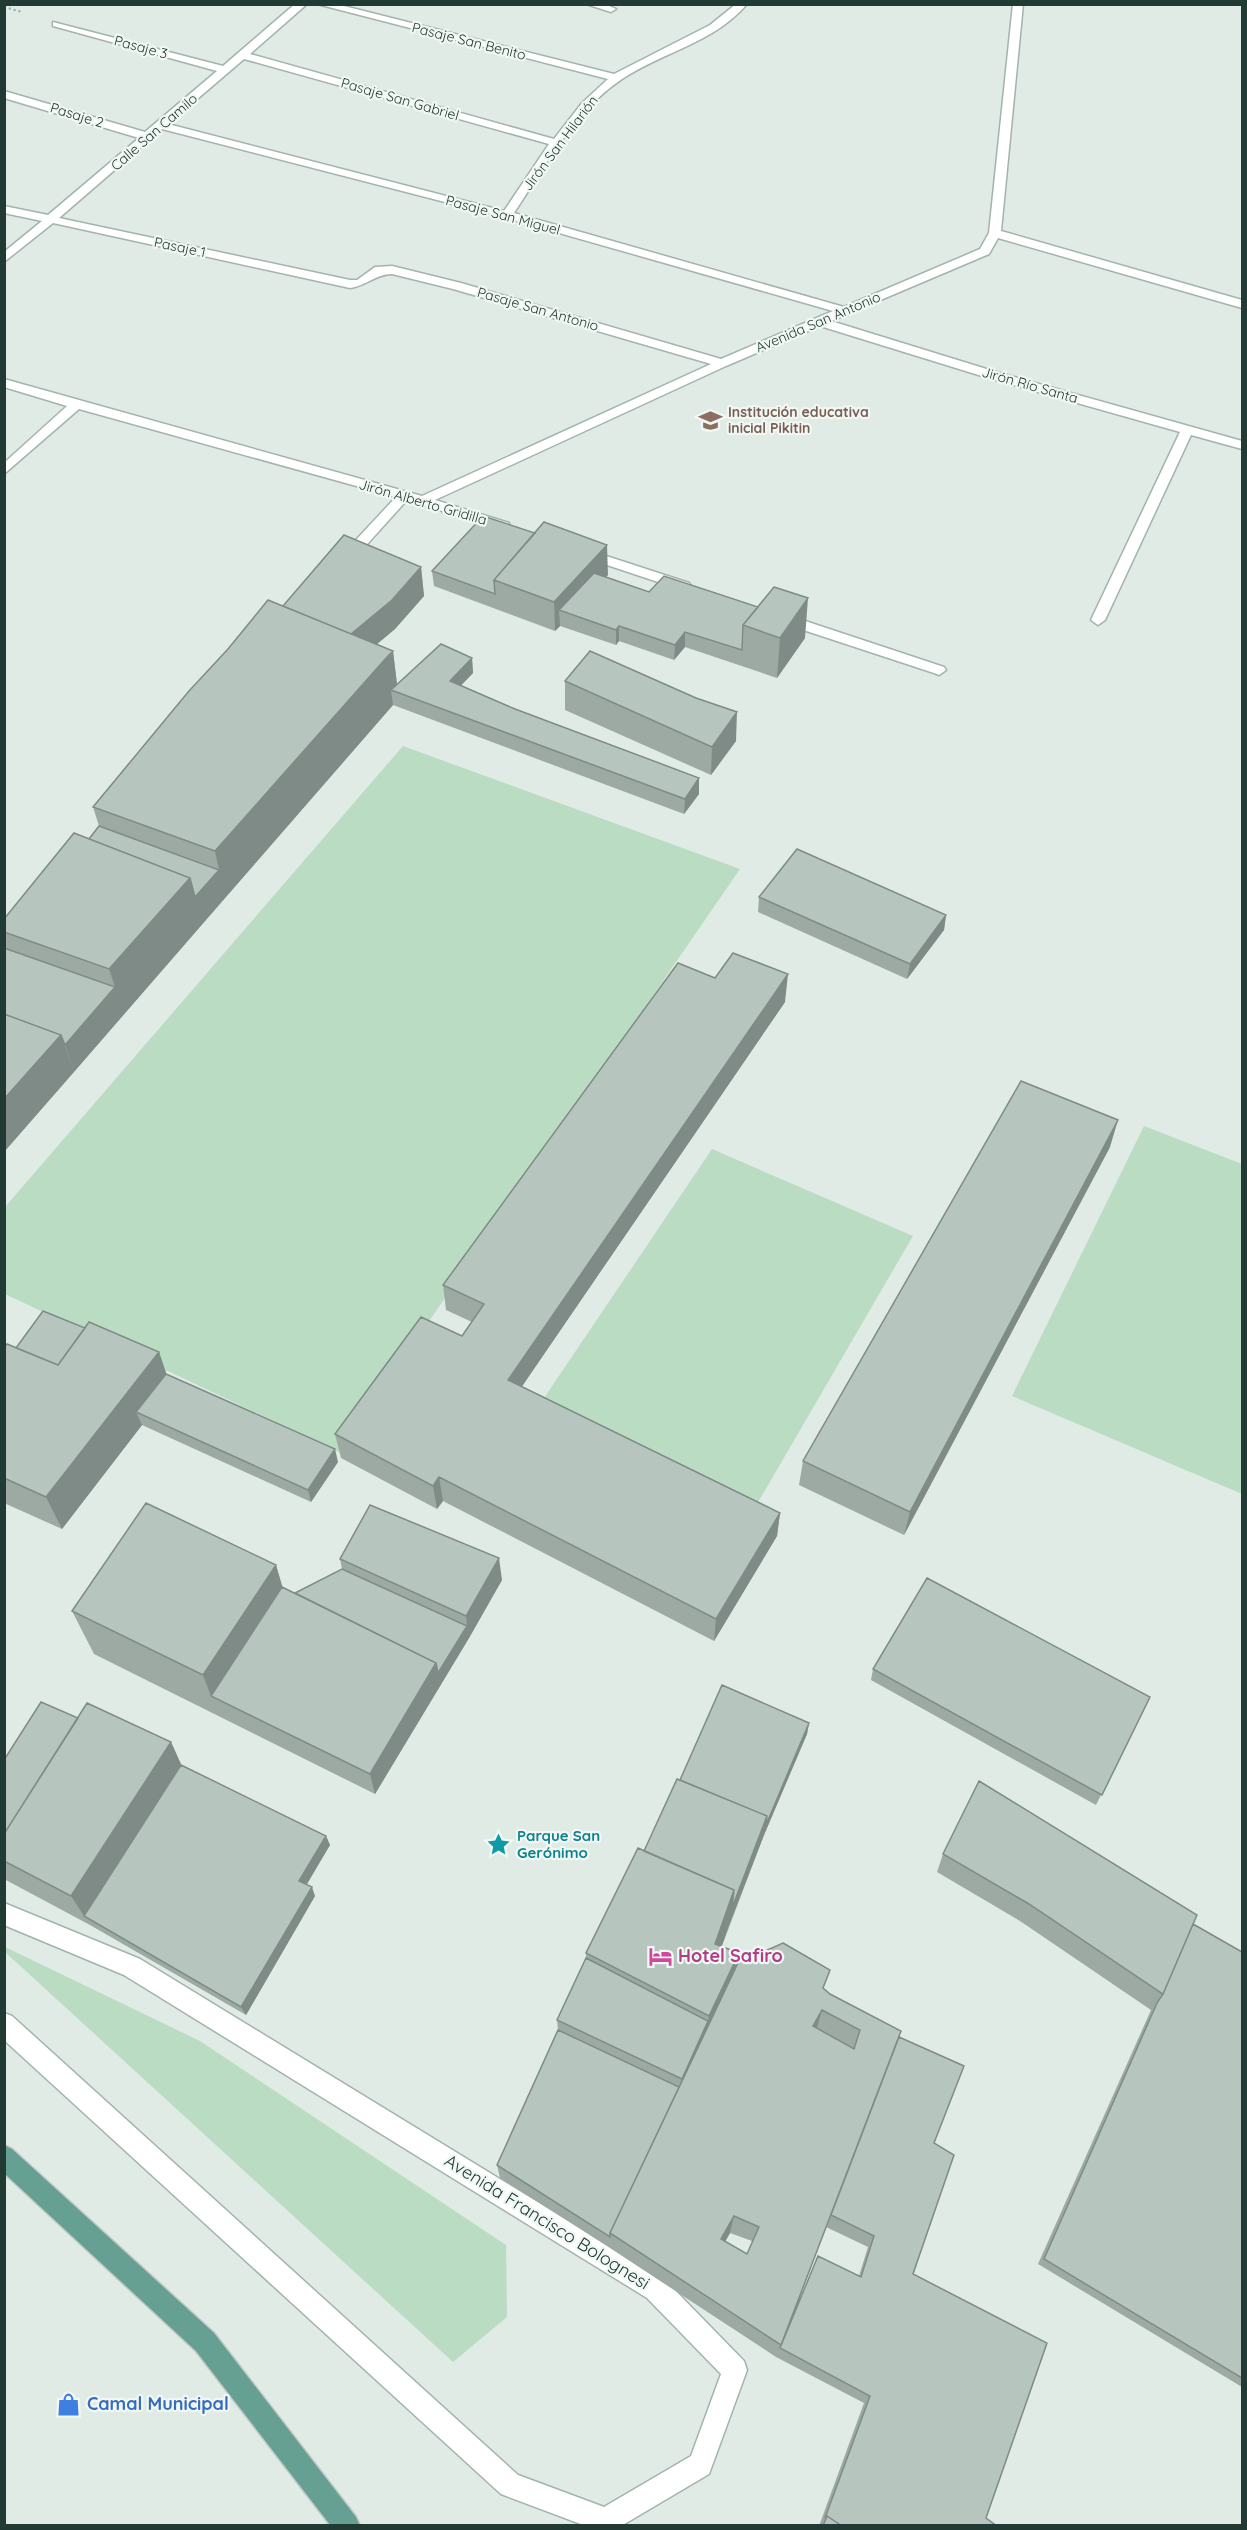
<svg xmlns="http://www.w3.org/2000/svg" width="1247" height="2530" viewBox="0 0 1247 2530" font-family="Quicksand,sans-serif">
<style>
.green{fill:#b9dcc3}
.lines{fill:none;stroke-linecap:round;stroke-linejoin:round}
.minor-casing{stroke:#a3b3ad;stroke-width:3}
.major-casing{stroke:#c1c8c6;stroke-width:3}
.path{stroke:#81aea1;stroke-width:2;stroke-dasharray:2 3;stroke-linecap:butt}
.minor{fill:#fff;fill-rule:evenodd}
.major{fill:#66a092;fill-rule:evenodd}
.wall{fill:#9daaa4;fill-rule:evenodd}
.shaded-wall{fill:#7f8b86}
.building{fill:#b6c6bf;stroke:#7f8b86;stroke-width:1.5;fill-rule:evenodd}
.labels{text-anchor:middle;stroke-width:4.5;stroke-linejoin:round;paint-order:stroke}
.far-street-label{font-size:14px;fill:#213b34;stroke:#f1f8f4}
.far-education-label{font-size:14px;font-weight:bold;fill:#785e54;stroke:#f1f8f4;text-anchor:start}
.culture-label{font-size:15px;font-weight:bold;fill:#0d838f;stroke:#f1f8f4;text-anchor:start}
.near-hotel-label{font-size:18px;font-weight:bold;fill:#b23c85;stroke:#f1f8f4;text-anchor:start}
.near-street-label{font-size:18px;fill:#213b34;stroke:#f1f8f4}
.near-shop-label{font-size:18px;font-weight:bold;fill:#366cbe;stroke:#f1f8f4;text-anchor:start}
</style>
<rect width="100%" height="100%" fill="#e0ebe6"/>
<path class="green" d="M 403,746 L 740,869 L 339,1452 L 5,1294 L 5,1207 Z
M 1144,1126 L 1242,1164 L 1242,1494 L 1012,1396 Z
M 712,1149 L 913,1236 L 757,1504 L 542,1401 Z
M 5,1947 L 200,2041 L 506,2245 L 507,2317 L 453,2362 L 5,1952 Z"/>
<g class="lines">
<defs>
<path id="minor" d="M 295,4 L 307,4 L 250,54 L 554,139 L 582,103 L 608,79 L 317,4 L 336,4 L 614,74 L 710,25 L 736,4 L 747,4 C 714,43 662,52 622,79 C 574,111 545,167 514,213 L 844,307 L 980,249 L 989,233 L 1013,4 L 1023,4 L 1001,231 L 1242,300 L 1242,308 L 998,238 L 989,254 L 831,321 L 993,371 L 1242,441 L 1242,449 L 1191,435 L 1105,620 L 1098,625 L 1091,620 L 1180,432 L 985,377 L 820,326 L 726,366 L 435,500 L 509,523 L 509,529 L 499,529 L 407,500 L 351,562 L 341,562 L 341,556 L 396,497 L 79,409 L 4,474 L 4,463 L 67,406 L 4,387 L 4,379 L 422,496 L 711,364 L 453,289 L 392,274 C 376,274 366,286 350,288 L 53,223 L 4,262 L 4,252 L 42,221 L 4,213 L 4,206 L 48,215 L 139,138 L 4,98 L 4,91 L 145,132 L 217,71 L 53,26 L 53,22 L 223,66 ZM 244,59 L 549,144 L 504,211 L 168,124 ZM 162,129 L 503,217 L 833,311 L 721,359 L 461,283 L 392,266 L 375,267 L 357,280 L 350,280 L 59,218 Z
M 586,4 L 605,4 L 616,9 L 611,12 Z
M 585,549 L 689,583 L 691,586 L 684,590 L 679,589 L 580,556 L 578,553 Z
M 784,614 L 944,667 L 946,670 L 939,675 L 934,673 L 779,622 L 777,619 Z
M 4,1903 L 140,1959 L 665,2280 L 744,2361 L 747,2370 L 709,2474 L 621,2526 L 586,2526 L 501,2494 L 4,2040 L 4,2013 L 12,2016 L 518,2475 L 604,2507 L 691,2456 L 721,2374 L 647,2298 L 124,1975 L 4,1925 Z"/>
<path id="major" d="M 4,2145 L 12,2149 L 214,2333 L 356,2517 L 360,2526 L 331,2526 L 196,2351 L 4,2173 Z"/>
</defs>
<use href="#minor" class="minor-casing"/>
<use href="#major" class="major-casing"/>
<path class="path" d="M 4,7 L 22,12"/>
<use href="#minor" class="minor"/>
<use href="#major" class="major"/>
</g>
<path class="wall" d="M 421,567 L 424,596 L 395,629 L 377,644 L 393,651 L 397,684 L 472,658 L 473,673 L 461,685 L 515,709 L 699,778 L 699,794 L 684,814 L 393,705 L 4,1152 L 4,919 L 89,839 L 99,826 L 93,807 L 283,606 Z
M 432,571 L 608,575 L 606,577 L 649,592 L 805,638 L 777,678 L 685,647 L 674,660 L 619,641 L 616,645 L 560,626 L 555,631 L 434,586 Z
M 565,681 L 736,741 L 711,775 L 565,710 Z
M 759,897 L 946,915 L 944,930 L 907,979 L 758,912 Z
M 715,978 L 785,1002 L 522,1386 L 780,1513 L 777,1536 L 714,1641 L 443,1501 L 437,1509 L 341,1458 L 335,1434 L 462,1336 L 472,1322 L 446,1310 L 443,1285 Z
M 1110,1147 L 904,1535 L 799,1485 L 803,1461 Z
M 85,1328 L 159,1352 L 166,1374 L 338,1462 L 311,1502 L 142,1425 L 62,1529 L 4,1503 L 4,1348 L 16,1348 Z
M 340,1559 L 502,1580 L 469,1638 L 375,1794 L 94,1654 L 72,1611 L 276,1565 L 282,1587 L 295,1593 L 342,1569 Z
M 873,1669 L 1150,1697 L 1096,1805 L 871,1680 Z
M 78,1718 L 171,1742 L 181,1765 L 326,1836 L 330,1845 L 306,1884 L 315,1896 L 246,2015 L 90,1925 L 4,1879 L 4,1760 Z
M 809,1723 L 807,1734 L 764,1835 L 722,1946 L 738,1963 L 825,1989 L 830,1994 L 899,2037 L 934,2143 L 913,2274 L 986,2518 L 997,2526 L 819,2526 L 864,2403 L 776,2357 L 610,2248 L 500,2178 L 497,2165 L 558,2030 L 557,2020 L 586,1958 L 586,1953 L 644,1851 L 680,1780 ZM 826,2227 L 868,2247 L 859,2276 L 784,2338 ZM 730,2233 L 752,2241 L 747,2254 L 725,2242 Z
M 943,1854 L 1193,1924 L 1242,1952 L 1242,2387 L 1038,2264 L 1151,2010 L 1020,1921 L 937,1872 Z"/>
<path class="shaded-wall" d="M 607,545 L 608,575 L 571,614 L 559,610 L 560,626 L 555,631 L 554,602 Z
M 421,567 L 424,596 L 395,629 L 340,675 L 336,646 Z
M 808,598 L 805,638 L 777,678 L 780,638 Z
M 619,626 L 619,641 L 616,645 L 616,630 Z
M 685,632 L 685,647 L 674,660 L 675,645 Z
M 393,651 L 398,693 L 391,690 L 393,705 L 225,898 L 215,851 L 387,657 Z
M 472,658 L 473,673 L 451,696 L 450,681 Z
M 737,712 L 736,741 L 711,775 L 712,747 Z
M 699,778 L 699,794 L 684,814 L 685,799 Z
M 219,870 L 225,898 L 74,1072 L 65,1045 L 115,987 L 109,969 L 190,878 Z
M 946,915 L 944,930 L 907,979 L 910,964 Z
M 788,974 L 785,1002 L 510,1404 L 508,1380 Z
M 61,1035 L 74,1072 L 4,1152 L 4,1099 Z
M 1118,1120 L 1110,1147 L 904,1535 L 910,1512 Z
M 159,1352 L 171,1387 L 136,1412 L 142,1425 L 62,1529 L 46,1497 Z
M 335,1449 L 338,1462 L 311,1502 L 308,1490 Z
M 439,1477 L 443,1501 L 437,1509 L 433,1486 Z
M 780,1513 L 777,1536 L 714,1641 L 716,1619 Z
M 499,1558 L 502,1580 L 469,1638 L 375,1794 L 370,1774 L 436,1663 L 467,1626 L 466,1616 Z
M 276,1565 L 289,1609 L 211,1696 L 203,1675 Z
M 809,1723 L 807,1734 L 764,1835 L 729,1925 L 711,1977 L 715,1944 L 734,1890 Z
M 171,1742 L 186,1775 L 84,1916 L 71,1896 Z
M 326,1836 L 330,1845 L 303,1891 L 299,1881 Z
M 312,1887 L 315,1896 L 246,2015 L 241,2007 Z
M 739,1953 L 734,1986 L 679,2102 L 682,2079 L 708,2021 L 709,2016 Z
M 822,2010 L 816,2031 L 813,2026 Z
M 734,2216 L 730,2233 L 717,2255 L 721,2239 Z"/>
<path class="building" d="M 483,516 L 535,533 L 494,580 L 495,594 L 432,571 Z
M 544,522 L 607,545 L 554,602 L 494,580 Z
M 344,535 L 421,567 L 392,600 L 351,634 L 283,606 Z
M 594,573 L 649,592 L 664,576 L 758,607 L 743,625 L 742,650 L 685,632 L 675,645 L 619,626 L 616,630 L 559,610 Z
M 774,587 L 808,598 L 780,638 L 743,625 Z
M 268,600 L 393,651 L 387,657 L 215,851 L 93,807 L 189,691 L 228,649 Z
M 441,644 L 472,658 L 450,681 L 515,709 L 699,778 L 685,799 L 391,690 Z
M 590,651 L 696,698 L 737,712 L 712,747 L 565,681 Z
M 99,826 L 219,870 L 195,897 L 190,878 L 89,839 Z
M 74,833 L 190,878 L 109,969 L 4,932 L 4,919 Z
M 797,849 L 946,915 L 910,964 L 759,897 Z
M 4,948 L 115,987 L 65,1045 L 61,1035 L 4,1014 Z
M 733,953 L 788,974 L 508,1380 L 780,1513 L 716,1619 L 439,1477 L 433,1486 L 335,1434 L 421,1317 L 462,1336 L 484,1304 L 443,1285 L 678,963 L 715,978 Z
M 4,1014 L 61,1035 L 4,1099 Z
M 1021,1081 L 1118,1120 L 910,1512 L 803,1461 Z
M 43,1311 L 85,1328 L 58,1365 L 16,1348 Z
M 89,1322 L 159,1352 L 46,1497 L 4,1478 L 4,1348 L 7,1344 L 58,1365 Z
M 166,1374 L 335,1449 L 308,1490 L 136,1412 Z
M 146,1503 L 276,1565 L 203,1675 L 72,1611 Z
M 370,1505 L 499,1558 L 466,1616 L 340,1559 Z
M 342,1569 L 467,1626 L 438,1673 L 436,1663 L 295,1593 Z
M 927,1578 L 1150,1697 L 1102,1795 L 873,1669 Z
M 282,1587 L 436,1663 L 370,1774 L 211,1696 Z
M 722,1685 L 809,1723 L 766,1825 L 767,1816 L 680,1780 Z
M 41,1702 L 78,1718 L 4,1834 L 4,1760 Z
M 87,1703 L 171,1742 L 71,1896 L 4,1861 L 4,1834 Z
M 181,1765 L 326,1836 L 299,1881 L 312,1887 L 241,2007 L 84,1916 Z
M 677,1779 L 767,1816 L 732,1908 L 734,1890 L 644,1851 Z
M 979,1781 L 1197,1915 L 1163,1994 L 1029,1904 L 943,1854 Z
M 638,1848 L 734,1890 L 715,1944 L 739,1953 L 709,2016 L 586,1953 Z
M 1193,1924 L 1242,1952 L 1242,2378 L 1044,2259 L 1157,2003 L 1163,1994 Z
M 783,1943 L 830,1970 L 823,1988 L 830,1994 L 901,2031 L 781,2345 L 610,2233 L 738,1963 ZM 822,2010 L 860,2030 L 854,2049 L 813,2026 ZM 734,2216 L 759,2227 L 747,2254 L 721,2239 Z
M 586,1958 L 708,2021 L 682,2079 L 557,2020 Z
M 558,2030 L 679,2087 L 610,2233 L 610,2237 L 497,2165 Z
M 899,2037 L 964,2066 L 934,2143 L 954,2155 L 913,2274 L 1047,2343 L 986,2518 L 997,2526 L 842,2526 L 827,2516 L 825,2518 L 870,2396 L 780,2348 L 818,2256 L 861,2277 L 874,2236 L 831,2215 Z
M 827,2516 L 842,2526 L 823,2526 Z"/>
<defs>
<symbol id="school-bare" viewBox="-9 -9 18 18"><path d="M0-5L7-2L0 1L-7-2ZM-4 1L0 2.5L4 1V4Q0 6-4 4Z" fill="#8d6e63" stroke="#f1f8f4" stroke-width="2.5" paint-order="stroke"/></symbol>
<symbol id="sight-bare" viewBox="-9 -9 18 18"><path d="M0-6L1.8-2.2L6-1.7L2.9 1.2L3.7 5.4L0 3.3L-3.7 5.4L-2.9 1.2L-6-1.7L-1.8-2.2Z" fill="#0f9aa8" stroke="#f1f8f4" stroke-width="2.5" paint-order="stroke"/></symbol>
<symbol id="hotel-bare" viewBox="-9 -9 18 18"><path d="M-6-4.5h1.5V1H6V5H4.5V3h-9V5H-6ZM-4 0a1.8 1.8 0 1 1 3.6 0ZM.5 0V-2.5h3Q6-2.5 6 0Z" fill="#d1479c" stroke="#f1f8f4" stroke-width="2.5" paint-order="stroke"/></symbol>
<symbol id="shop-bare" viewBox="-9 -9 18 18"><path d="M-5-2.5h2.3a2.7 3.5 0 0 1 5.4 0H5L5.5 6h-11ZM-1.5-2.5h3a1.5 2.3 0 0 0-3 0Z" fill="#3f7fe0" stroke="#f1f8f4" stroke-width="2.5" paint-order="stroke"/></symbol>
</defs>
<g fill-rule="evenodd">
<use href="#school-bare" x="694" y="404" width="33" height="33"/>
<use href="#sight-bare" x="482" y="1828" width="33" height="33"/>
<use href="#hotel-bare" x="644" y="1940" width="33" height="33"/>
<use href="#shop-bare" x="52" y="2388" width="33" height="33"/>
</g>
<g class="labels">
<g class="far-street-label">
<text transform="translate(469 41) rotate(14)" y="5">Pasaje San Benito</text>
<text transform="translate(141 47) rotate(15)" y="5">Pasaje 3</text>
<text transform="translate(400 99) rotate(16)" y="5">Pasaje San Gabriel</text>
<text transform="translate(77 115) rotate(17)" y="5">Pasaje 2</text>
<text transform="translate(154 132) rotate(-41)" y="5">Calle San Camilo</text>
<text transform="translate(560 143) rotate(-53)" y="5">Jirón San Hilarión</text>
<text transform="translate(503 215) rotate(15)" y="5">Pasaje San Miguel</text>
<text transform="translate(180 247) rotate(12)" y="5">Pasaje 1</text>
<text transform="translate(538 309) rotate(16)" y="5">Pasaje San Antonio</text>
<text transform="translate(818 322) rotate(-23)" y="5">Avenida San Antonio</text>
<text transform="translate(1030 385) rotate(16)" y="5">Jirón Río Santa</text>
<text transform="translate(423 502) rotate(16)" y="5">Jirón Alberto Gridilla</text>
</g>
<g class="far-education-label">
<text x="728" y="417">Institución educativa<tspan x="728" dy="16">inicial Pikitin</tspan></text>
</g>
<g class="culture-label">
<text x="517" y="1841">Parque San<tspan x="517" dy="17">Gerónimo</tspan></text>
</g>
<g class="near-hotel-label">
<text x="678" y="1962">Hotel Safiro</text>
</g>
<g class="near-street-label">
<text transform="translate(547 2222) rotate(32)" y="6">Avenida Francisco Bolognesi</text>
</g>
<g class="near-shop-label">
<text x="87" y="2410">Camal Municipal</text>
</g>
</g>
<rect width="1247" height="2530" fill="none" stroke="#213b34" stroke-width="12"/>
</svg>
